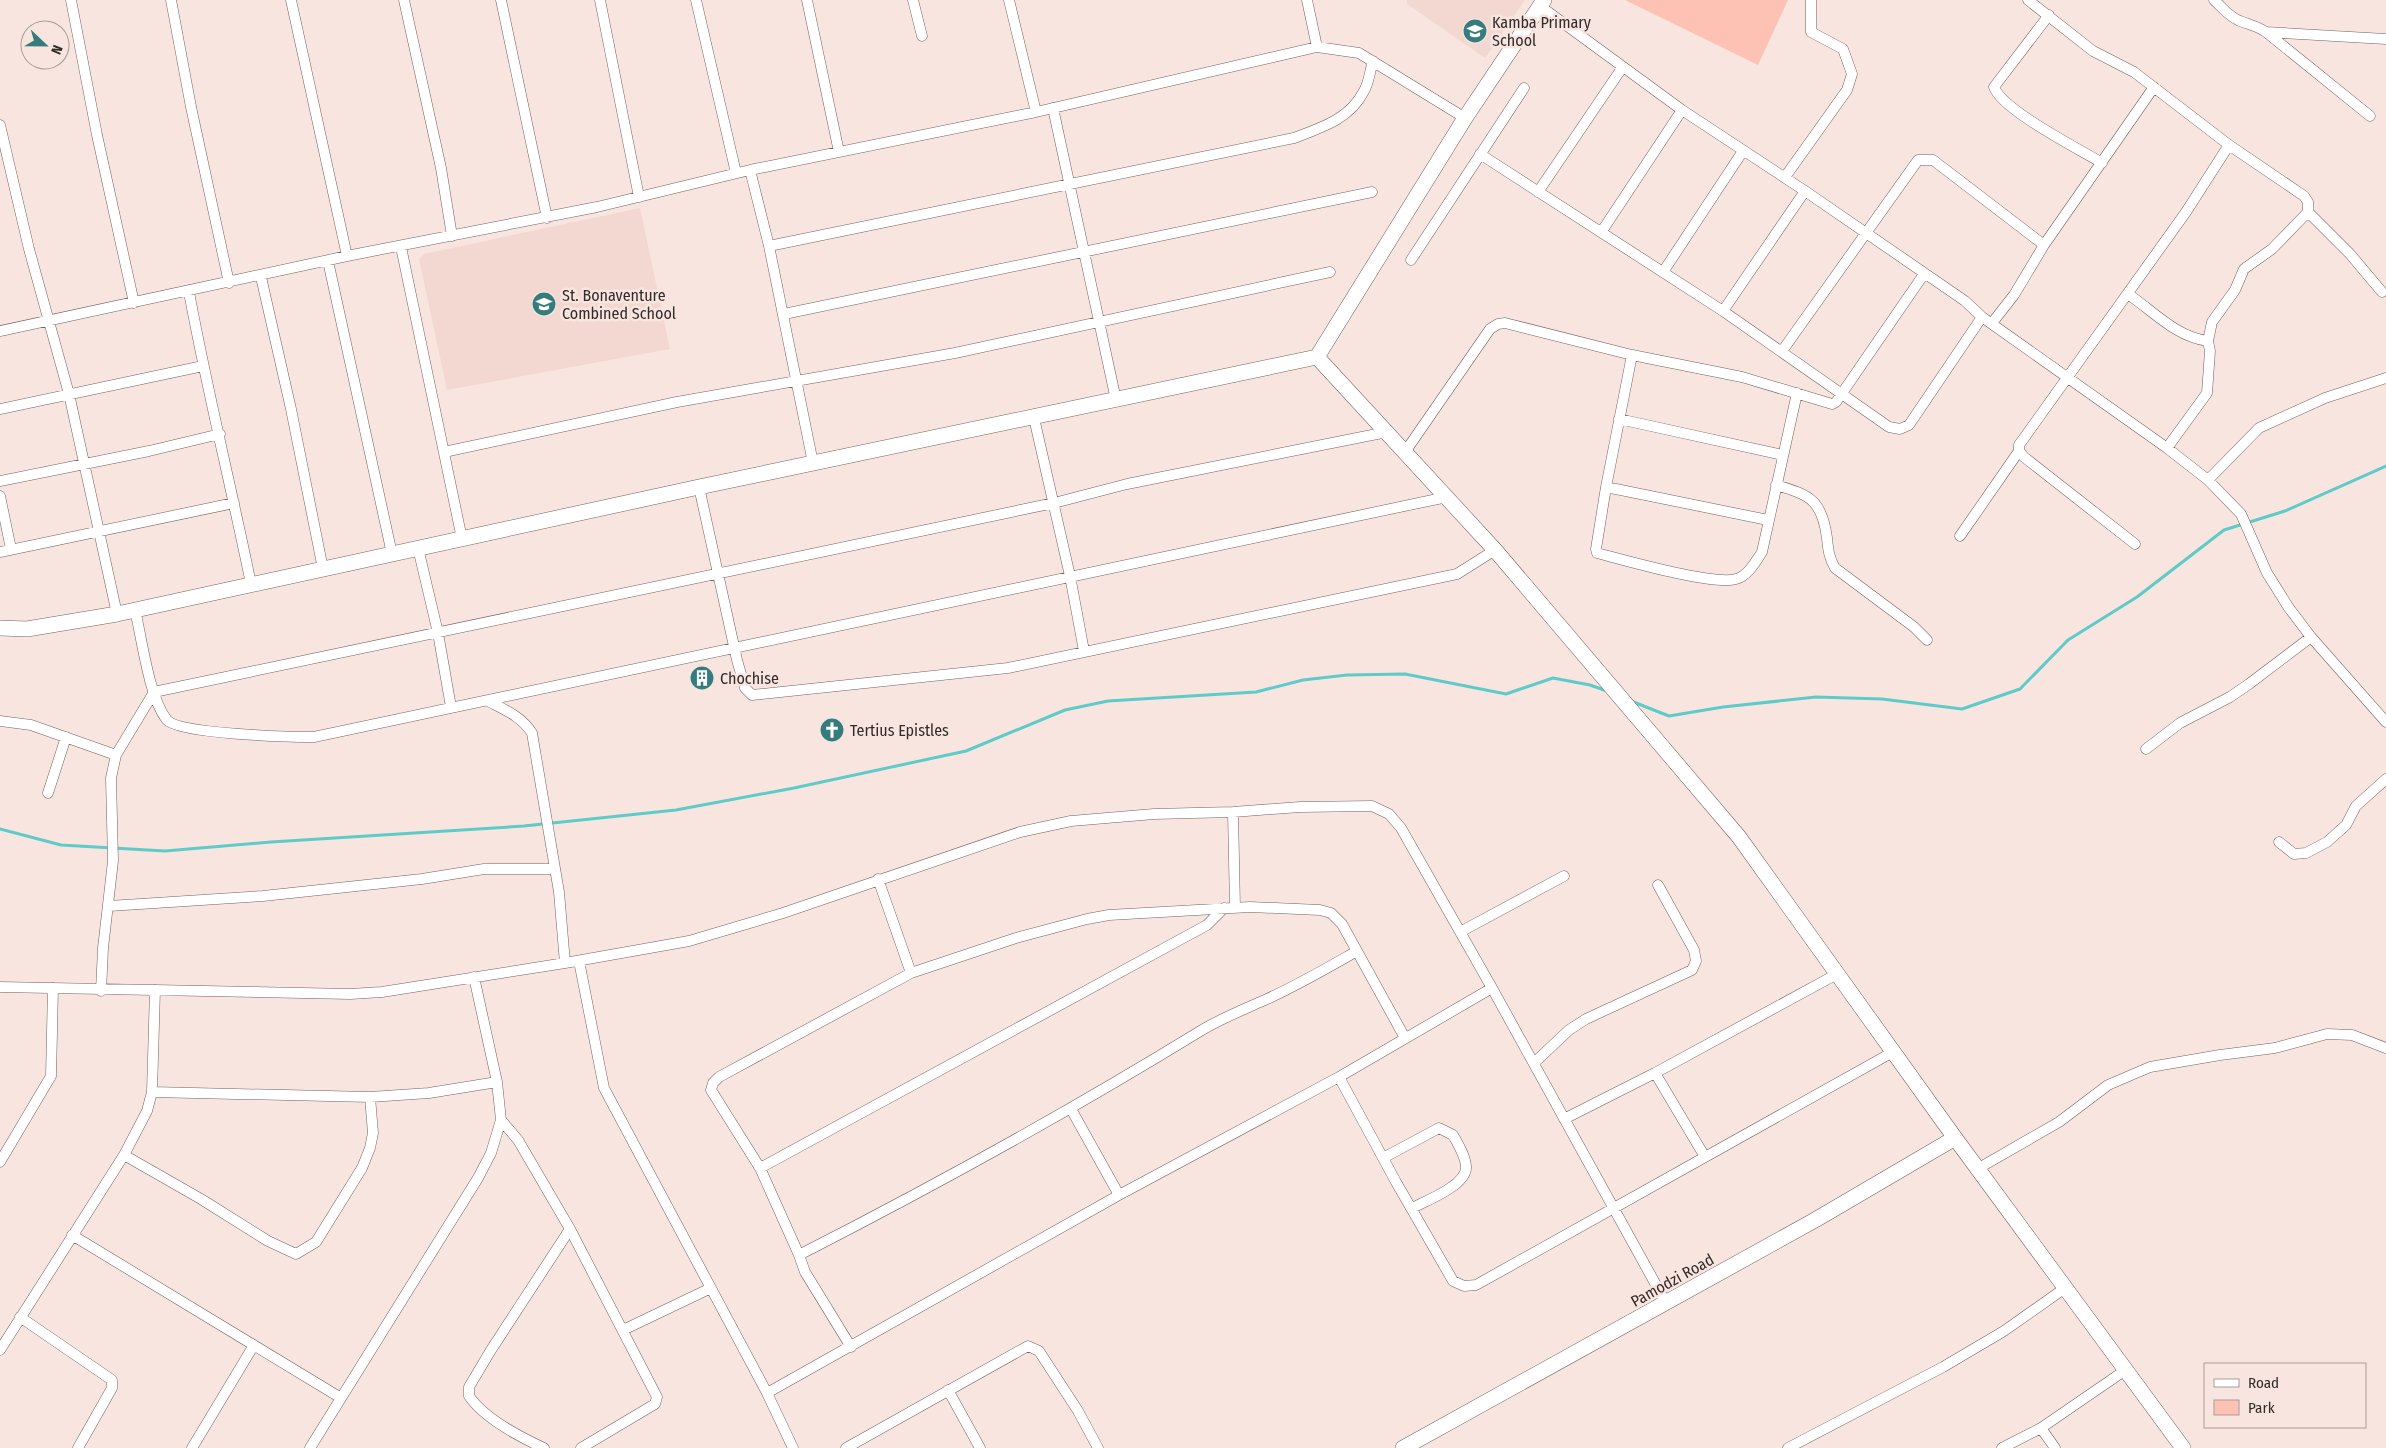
<svg xmlns="http://www.w3.org/2000/svg" width="2386" height="1448" viewBox="0 0 2386 1448" font-family="'Fira Sans Condensed',sans-serif">
<style>
.built{fill:#f3d8d1}
.green{fill:#fdc2b3}
.lines{fill:none;stroke-linecap:round;stroke-linejoin:round}
.stream{stroke:#5ecbc8;stroke-width:3}
.street-casing{stroke:#73625e;stroke-width:11}
.secondary-casing{stroke:#73625e;stroke-width:16}
.street{stroke:#fff;stroke-width:10}
.secondary{stroke:#fff;stroke-width:15}
.labels{text-anchor:middle;stroke-width:5;stroke-linejoin:round;paint-order:stroke}
.poi-label{font-size:16px;fill:#322b29;stroke:#f8e5e0;text-anchor:start}
.street-label{font-size:16px;fill:#322b29;stroke:#f8e5e0}
</style>
<rect width="100%" height="100%" fill="#f8e5e0"/>
<path class="built" d="M 1407,0 L 1525,0 L 1485,58 L 1407,4 Z
M 640,208 L 670,349 L 447,390 L 419,259 L 424,254 Z"/>
<path class="green" d="M 1625,0 L 1788,0 L 1758,65 Z"/>
<g class="lines">
<path class="stream" d="M 1631,701 L 1669,716 L 1723,707 L 1816,697 L 1882,699 L 1962,709 L 2020,689 L 2068,640 L 2137,597 L 2224,530 L 2285,511 L 2386,466
M 0,829 L 61,845 L 165,851 L 271,842 L 524,826 L 676,810 L 794,788 L 966,751 L 1065,710 L 1108,701 L 1256,692 L 1303,680 L 1347,675 L 1405,674 L 1506,694 L 1553,678 L 1590,685 L 1607,691"/>
<defs>
<path id="street" d="M 71,0 L 97,135 L 134,303
M 171,0 L 191,107 L 229,283
M 291,0 L 347,256
M 404,0 L 441,168 L 452,236
M 501,0 L 547,218
M 600,0 L 639,197
M 696,0 L 736,173
M 807,0 L 839,152
M 913,0 L 922,36
M 1009,0 L 1036,112
M 1307,0 L 1317,47
M 2028,0 L 2093,51 L 2134,72 L 2229,145 L 2304,196 L 2308,202 L 2308,212 L 2272,249 L 2244,269 L 2235,290 L 2212,322 L 2208,341 L 2210,351 L 2207,393 L 2167,448
M 2214,0 C 2222,7 2229,17 2240,21 C 2250,25 2257,26 2266,32 L 2386,39
M 1540,6 L 1682,110 L 1805,191 L 1965,301 L 1982,317 L 2167,448 L 2208,480 L 2241,514 L 2267,573 L 2289,608 L 2311,637 L 2386,722
M 2049,15 L 1994,87 C 2002,110 2079,149 2102,163
M 2266,32 L 2370,116
M 1053,108 L 1116,400
M 0,125 L 29,249 L 69,394 L 117,614
M 1480,154 L 1723,311 L 1889,427 L 1900,429 L 1909,425 L 1982,317
M 750,170 L 769,246 L 813,463
M 1785,177 L 1847,90 L 1852,74 L 1843,49 L 1811,32 L 1811,0
M 1538,192 L 1622,68
M 2308,212 L 2350,254 L 2382,292
M 1602,231 L 1682,110
M 2044,245 L 2154,87
M 769,246 L 1294,138 C 1321,128 1350,119 1364,91 C 1369,83 1370,70 1373,61
M 401,247 L 462,539
M 1411,260 L 1524,88
M 328,261 L 392,554
M 1663,272 L 1743,151
M 261,277 L 291,409 L 323,569
M 189,292 C 207,390 231,486 251,584
M 2128,294 C 2153,311 2176,337 2208,341
M 1723,311 L 1805,191
M 784,314 L 1372,192
M 0,331 L 347,256 L 597,207 L 750,170 L 1036,112 L 1317,47 L 1359,53 L 1465,118
M 1782,351 L 1918,160 L 1933,160 L 2044,245 L 2014,295 L 1992,323
M 1632,355 L 1606,487 L 1596,549 L 1597,553 C 1624,560 1714,586 1736,579 C 1748,576 1756,561 1762,552 L 1797,393
M 0,409 L 203,366
M 1034,418 L 1070,576 L 1084,651
M 1619,419 L 1783,455
M 444,452 L 677,402 L 955,353 L 1330,272
M 1405,452 L 1490,329 L 1498,324 L 1505,323 L 1632,355 L 1742,377 L 1832,404 L 1836,402 L 1924,274
M 2208,480 L 2259,428 L 2325,398 L 2386,378
M 0,481 L 149,451 L 220,434
M 1776,485 C 1810,495 1822,500 1827,538 C 1828,549 1829,558 1835,568 L 1914,627 L 1927,640
M 699,487 L 737,660 L 745,688 L 752,695 L 1008,668 L 1457,574 L 1495,550
M 1606,487 L 1768,520
M 0,496 L 11,549
M 1960,536 L 2019,451
M 2135,544 L 2024,457 L 2019,451 L 2019,445 L 2186,212 L 2229,145
M 418,548 L 438,633 L 451,707
M 0,552 L 234,503
M 135,610 C 142,639 149,698 167,720 C 179,734 291,737 314,737 L 1447,497
M 488,701 C 505,710 521,716 532,733 L 559,892 L 565,963
M 0,721 L 31,725 L 116,755
M 2146,749 L 2180,723 L 2230,697 L 2249,684 L 2311,637
M 48,793 L 66,737
M 1233,812 L 1235,908
M 2279,842 L 2294,854 L 2306,853 L 2327,842 L 2346,825 L 2356,806 L 2386,779
M 878,879 L 911,973
M 109,906 L 263,896 L 422,879 L 484,869 L 554,869
M 1460,932 L 1564,876
M 1357,951 C 1327,968 1298,985 1267,999 C 1245,1009 1222,1018 1202,1030 C 1070,1111 936,1185 799,1255 L 760,1168 L 711,1090 L 713,1083 L 719,1077 L 911,973 L 1016,938 L 1087,919 L 1109,915 L 1250,907 L 1320,910 L 1331,913 L 1342,924 L 1405,1038
M 579,961 L 604,1088 L 767,1393 L 793,1448
M 0,987 L 350,994 L 382,992 L 565,963 L 689,941 L 783,913 L 1020,832 L 1071,821 L 1154,814 L 1233,812 L 1300,807 L 1372,806 L 1389,814 L 1401,828 L 1492,988 L 1666,1303
M 1492,988 L 1339,1077 L 1396,1182 L 1453,1281 L 1464,1286 L 1476,1285 L 1893,1052
M 101,991 L 103,948 L 113,861 L 111,778 L 116,755 L 154,692 L 1054,503 L 1127,484 L 1387,432
M 1534,1063 L 1569,1030 L 1586,1019 L 1692,970 L 1696,961 L 1694,950 L 1658,885
M 1655,1073 L 1705,1157
M 152,1092 L 370,1097 L 429,1093 L 497,1082
M 1071,1109 L 1119,1195
M 1564,1119 L 1655,1073 L 1837,974
M 501,1120 L 518,1140 L 570,1229 L 657,1397 L 655,1404 L 581,1448
M 124,1155 L 201,1199 L 268,1241 L 296,1254 L 316,1242 L 362,1168 L 370,1148 L 373,1133 L 370,1097
M 1383,1158 L 1439,1128 L 1453,1135 C 1458,1144 1466,1157 1466,1167 C 1467,1185 1426,1201 1412,1208
M 0,1162 L 51,1076 L 53,988
M 760,1168 L 1207,925 L 1224,908
M 1979,1168 L 2059,1122 L 2108,1085 L 2150,1067 L 2220,1055 L 2275,1048 L 2327,1034 L 2352,1035 L 2386,1048
M 72,1235 L 341,1398
M 799,1255 L 805,1272 L 851,1347
M 20,1317 L 112,1380 L 112,1388 L 78,1448
M 623,1330 L 711,1288
M 0,1350 L 124,1155 L 147,1111 L 152,1092 L 155,990
M 948,1390 L 980,1448
M 767,1393 L 1119,1195 L 1339,1077
M 2041,1428 L 2055,1448
M 192,1448 L 254,1345
M 310,1448 L 478,1178 L 491,1153 L 501,1120 L 497,1082 L 474,977
M 544,1448 C 520,1437 484,1418 469,1396 L 469,1387 L 491,1350 L 570,1229
M 846,1448 L 1028,1346 L 1039,1351 L 1078,1411 L 1098,1448
M 1788,1448 L 1943,1367 L 2004,1331 L 2065,1288
M 2002,1448 L 2041,1428 L 2127,1369"/>
<path id="secondary" d="M 1317,357 L 1495,550 L 1739,837 L 1955,1138 L 2183,1448
M 0,628 L 27,629 L 117,614 L 699,487 L 1317,357 L 1465,118 L 1544,0
M 1403,1448 L 1815,1220 L 1955,1138"/>
</defs>
<use href="#street" class="street-casing"/>
<use href="#secondary" class="secondary-casing"/>
<use href="#street" class="street"/>
<use href="#secondary" class="secondary"/>
</g>
<defs>
<symbol id="school-disc" viewBox="-11 -11 22 22"><circle r="9.5" fill="#347d7c" stroke="#f8e5e0"/><path d="M0-5L7-2L0 1L-7-2ZM-4 1L0 2.5L4 1V4Q0 6-4 4Z" fill="#fff"/></symbol>
<symbol id="building-disc" viewBox="-11 -11 22 22"><circle r="9.5" fill="#347d7c" stroke="#f8e5e0"/><path d="M-4-6H4V6H1V3H-1V6H-4ZM-2.5-4.3h1.7v1.8h-1.7ZM.8-4.3h1.7v1.8H.8ZM-2.5-1h1.7V.8h-1.7ZM.8-1h1.7V.8H.8Z" fill="#fff"/></symbol>
<symbol id="church-disc" viewBox="-11 -11 22 22"><circle r="9.5" fill="#347d7c" stroke="#f8e5e0"/><path d="M-1.2-6h2.4v3.5h3.3v2.4h-3.3V6h-2.4V-.1h-3.3v-2.4h3.3Z" fill="#fff"/></symbol>
</defs>
<g fill-rule="evenodd">
<use href="#school-disc" x="1461" y="17" width="28" height="28"/>
<use href="#school-disc" x="530" y="290" width="28" height="28"/>
<use href="#building-disc" x="688" y="664" width="28" height="28"/>
<use href="#church-disc" x="818" y="716" width="28" height="28"/>
</g>
<g class="labels">
<g class="poi-label">
<text x="1492" y="28">Kamba Primary<tspan x="1492" dy="18">School</tspan></text>
<text x="562" y="301">St. Bonaventure<tspan x="562" dy="18">Combined School</tspan></text>
<text x="720" y="684">Chochise</text>
<text x="850" y="736">Tertius Epistles</text>
</g>
<g class="street-label">
<text transform="translate(1672 1280) rotate(-29)" y="6">Pamodzi Road</text>
</g>
</g>
<rect x="2204" y="1363" width="162" height="65" fill="#f8e5e0" stroke="#a99b97"/>
<rect x="2214" y="1379" width="25" height="8" fill="#ffffff" stroke="#a99b97"/>
<text x="2248" y="1388" font-size="15" fill="#322b29">Road</text>
<rect x="2214" y="1400" width="25" height="15" fill="#fdc2b3" stroke="#a99b97"/>
<text x="2248" y="1413" font-size="15" fill="#322b29">Park</text>
<g transform="translate(45 45) rotate(112)"><circle r="24" fill="#f8e5e0" stroke="#a99b97"/>
<path d="M0-4L9 19L0 12L-9 19Z" fill="#347d7c"/>
<text y="-8" font-size="14" font-weight="bold" text-anchor="middle" fill="#322b29">N</text>
</g>
</svg>
